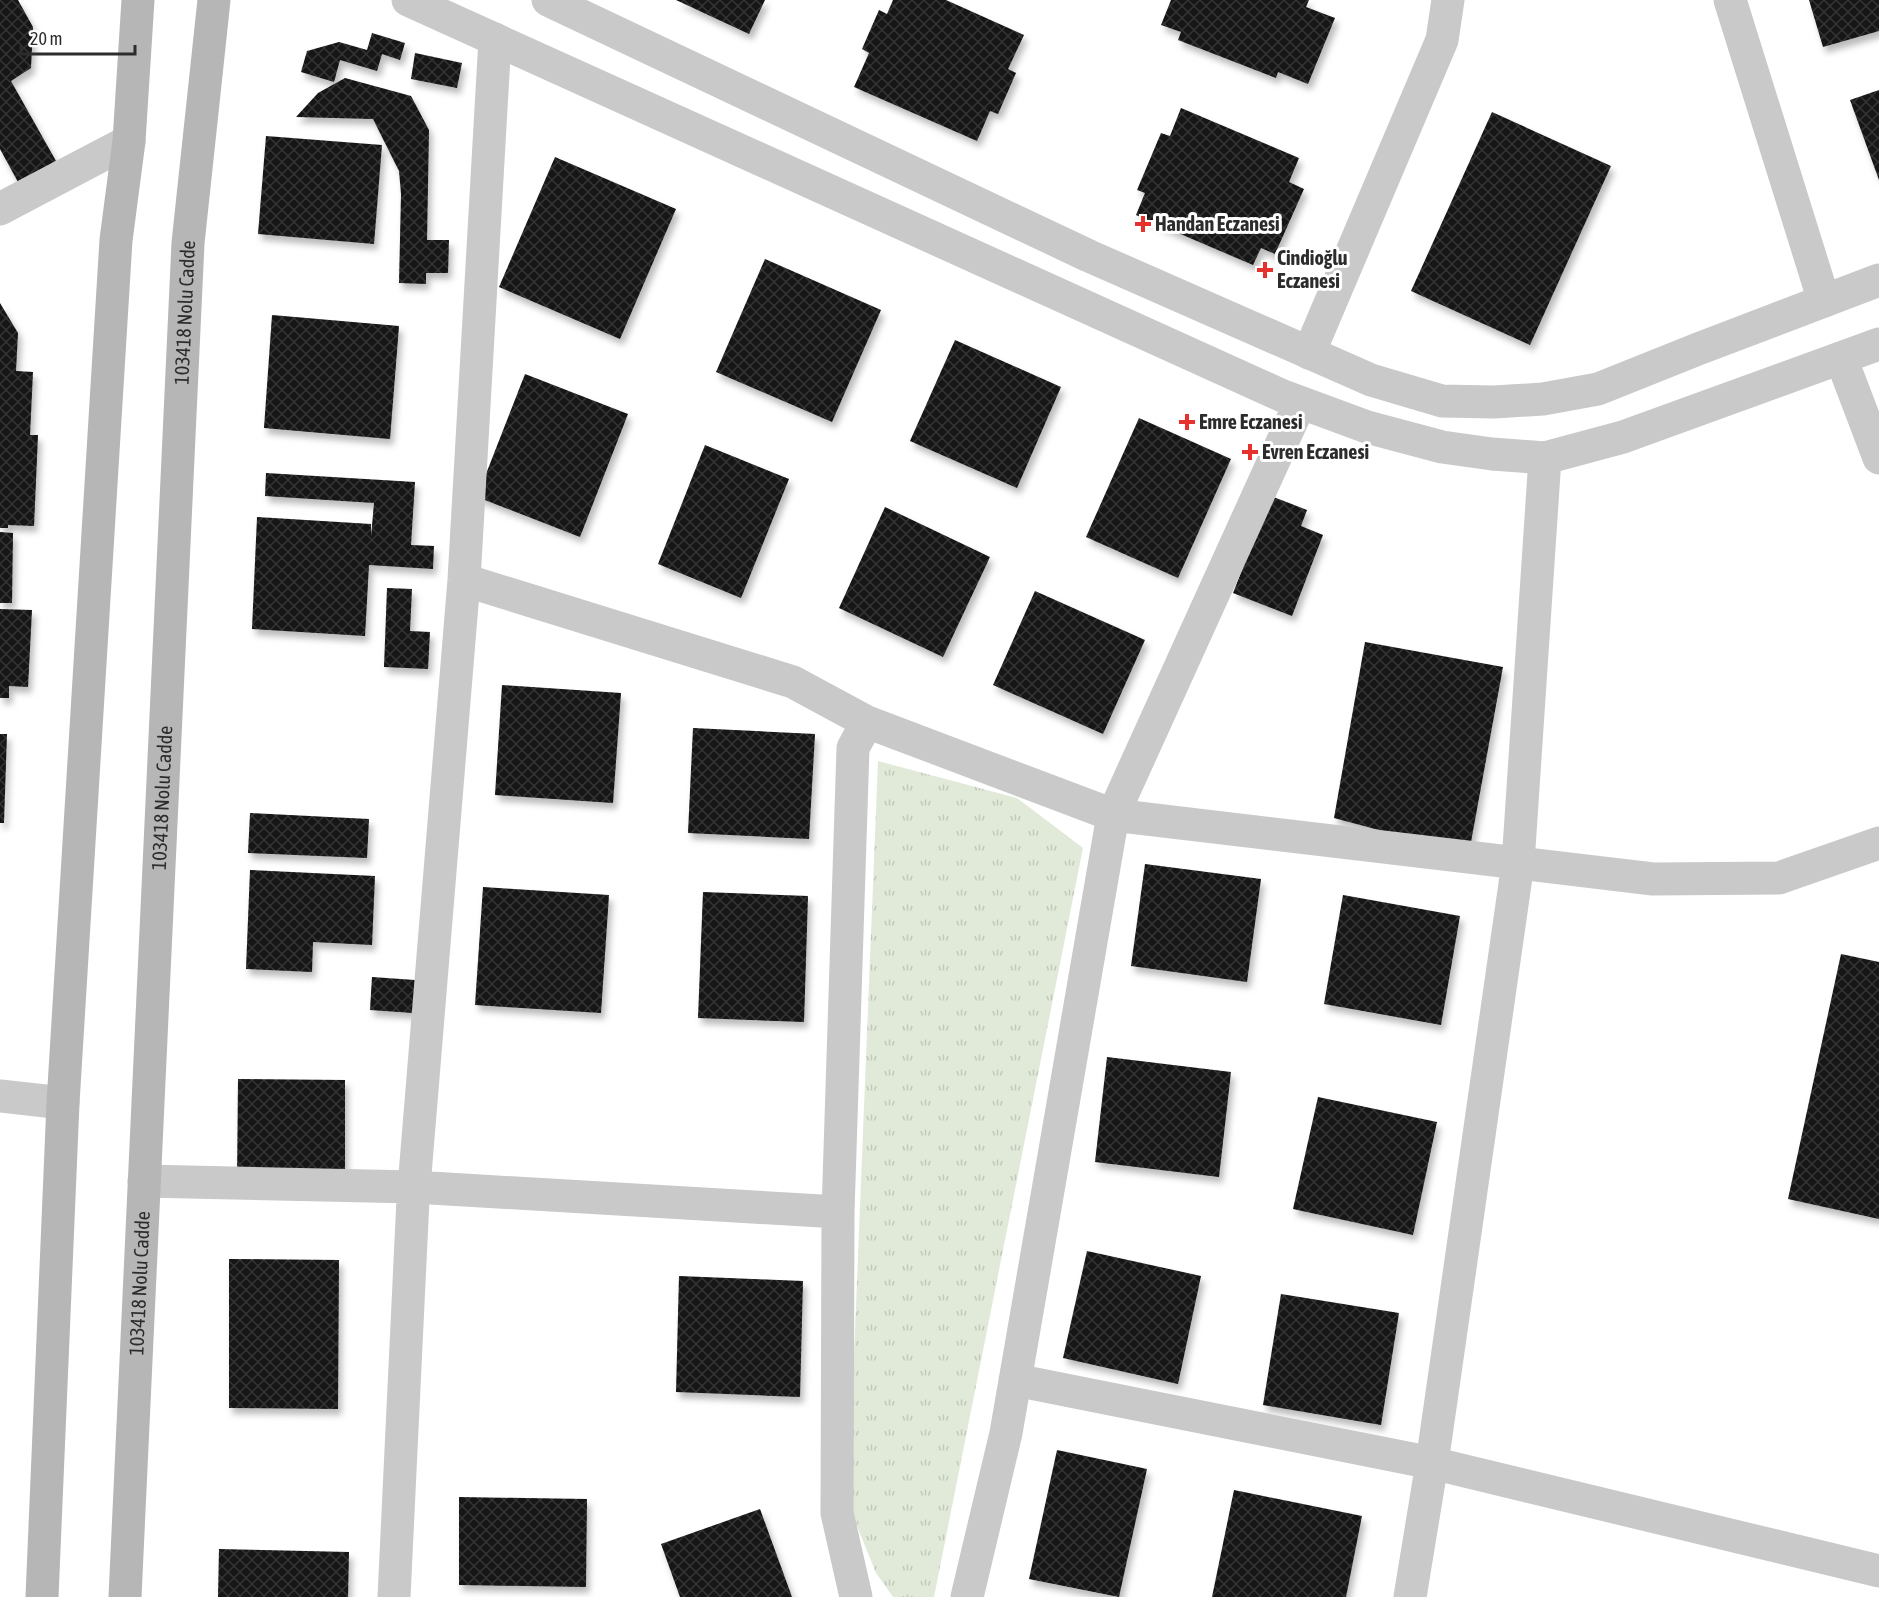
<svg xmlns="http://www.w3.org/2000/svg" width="1879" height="1597" viewBox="0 0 1879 1597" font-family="'Asap Condensed',sans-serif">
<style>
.park{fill:url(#park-tufts)}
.building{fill:url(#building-cross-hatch);filter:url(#shadow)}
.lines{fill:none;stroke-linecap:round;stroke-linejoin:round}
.minor{stroke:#c9c9c9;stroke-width:33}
.tertiary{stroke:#c9c9c9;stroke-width:33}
.secondary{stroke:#b6b6b6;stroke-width:33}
.poi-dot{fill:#e6312c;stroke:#fff;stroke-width:2}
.labels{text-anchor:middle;stroke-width:6;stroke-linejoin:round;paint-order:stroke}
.poi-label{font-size:20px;font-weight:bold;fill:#2c2c2c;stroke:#fff;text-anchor:start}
.street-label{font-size:20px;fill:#2c2c2c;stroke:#fff}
</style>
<defs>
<pattern id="park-tufts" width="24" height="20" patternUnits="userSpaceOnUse" patternTransform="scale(1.5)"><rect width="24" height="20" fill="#e1ead9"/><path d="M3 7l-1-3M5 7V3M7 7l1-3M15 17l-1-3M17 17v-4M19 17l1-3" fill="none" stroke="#c1c9ba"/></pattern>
<pattern id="building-cross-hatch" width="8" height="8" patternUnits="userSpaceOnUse" patternTransform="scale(1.5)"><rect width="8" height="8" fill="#131313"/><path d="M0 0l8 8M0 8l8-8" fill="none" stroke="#363636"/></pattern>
<filter id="shadow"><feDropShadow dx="3.5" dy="6" stdDeviation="3" flood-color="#0004"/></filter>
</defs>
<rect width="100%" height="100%" fill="#fff"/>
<path class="park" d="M 878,761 L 1017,798 L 1083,848 L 934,1597 L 893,1597 L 876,1573 L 848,1504 Z"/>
<path class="building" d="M 0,0 L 18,0 L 33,27 L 31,68 L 11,81 L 56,161 L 18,182 L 0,149 Z
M 676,0 L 765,0 L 749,34 Z
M 893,0 L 946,0 L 1024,35 L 1008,69 L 1016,73 L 998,114 L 990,111 L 977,141 L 854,87 L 869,53 L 862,49 L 879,10 L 887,14 Z
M 1171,0 L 1309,0 L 1306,7 L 1335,18 L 1308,84 L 1278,72 L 1276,78 L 1178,40 L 1181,32 L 1161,25 Z
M 1809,0 L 1879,0 L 1879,31 L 1823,47 Z
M 372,33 L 405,43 L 400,60 L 382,54 L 377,71 L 340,60 L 334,82 L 301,72 L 307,51 L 339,42 L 367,50 Z
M 415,53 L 462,63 L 457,88 L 411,79 Z
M 345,78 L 411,96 L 429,130 L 427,240 L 449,240 L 448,273 L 426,273 L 426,284 L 399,283 L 401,194 L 399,171 L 373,119 L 296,117 L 318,93 Z
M 1879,90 L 1879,180 L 1850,100 Z
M 1181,108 L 1299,158 L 1289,182 L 1304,189 L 1275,254 L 1261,248 L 1253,265 L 1136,215 L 1145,193 L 1137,190 L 1161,133 L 1170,136 Z
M 1492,112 L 1611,166 L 1530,345 L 1411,291 Z
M 266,136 L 382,145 L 374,244 L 258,234 Z
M 555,157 L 676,209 L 620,339 L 499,287 Z
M 765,259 L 881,310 L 832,422 L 716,372 Z
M 0,303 L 18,333 L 16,371 L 33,372 L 30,435 L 38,435 L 34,526 L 8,525 L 8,528 L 0,528 Z
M 272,315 L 399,326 L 390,439 L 264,428 Z
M 955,340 L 1061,387 L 1017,488 L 910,441 Z
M 525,374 L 628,414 L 580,537 L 477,497 Z
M 1139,418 L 1231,459 L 1178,578 L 1086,537 Z
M 705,445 L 789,479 L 741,598 L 658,564 Z
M 266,473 L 415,482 L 411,545 L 434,546 L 433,569 L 369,565 L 365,636 L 252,629 L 257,517 L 371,524 L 371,537 L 374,503 L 265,496 Z
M 1271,496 L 1307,510 L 1301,526 L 1323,535 L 1292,616 L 1233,593 Z
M 885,507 L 990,557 L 943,657 L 839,608 Z
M 0,532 L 13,533 L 12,603 L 0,603 Z
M 387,588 L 412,589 L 410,631 L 430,632 L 428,669 L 384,667 Z
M 1035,591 L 1145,640 L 1103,734 L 993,685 Z
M 0,609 L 32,610 L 28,687 L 9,686 L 9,698 L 0,698 Z
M 1365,642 L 1503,667 L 1471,842 L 1394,841 L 1379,830 L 1334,818 Z
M 502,685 L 621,693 L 613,803 L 495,795 Z
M 693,728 L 815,734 L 809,839 L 688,833 Z
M 0,734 L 7,734 L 4,823 L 0,823 Z
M 250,813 L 369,819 L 367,858 L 248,853 Z
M 1145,864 L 1261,879 L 1247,982 L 1131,966 Z
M 250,870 L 375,876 L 372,945 L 313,942 L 312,972 L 246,969 Z
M 483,887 L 609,895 L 601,1013 L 475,1005 Z
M 703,892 L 808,896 L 804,1022 L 698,1018 Z
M 1343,895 L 1460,916 L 1441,1025 L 1324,1004 Z
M 1841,954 L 1879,962 L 1879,1219 L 1788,1199 Z
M 372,977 L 415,980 L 413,1013 L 370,1010 Z
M 1107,1057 L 1231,1072 L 1219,1177 L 1095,1162 Z
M 238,1079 L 345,1080 L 345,1181 L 237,1181 Z
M 1318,1097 L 1437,1122 L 1413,1235 L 1293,1209 Z
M 1087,1251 L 1201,1276 L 1178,1384 L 1063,1358 Z
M 229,1259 L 339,1260 L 338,1409 L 229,1408 Z
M 679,1276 L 803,1281 L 800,1397 L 676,1392 Z
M 1281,1294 L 1399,1313 L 1381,1425 L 1263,1405 Z
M 1057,1450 L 1147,1469 L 1119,1597 L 1029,1579 Z
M 1234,1490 L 1362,1516 L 1346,1597 L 1212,1597 Z
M 459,1497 L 587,1499 L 586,1587 L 459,1585 Z
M 760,1509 L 792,1597 L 680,1597 L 661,1544 Z
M 219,1549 L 349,1552 L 348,1597 L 218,1597 Z"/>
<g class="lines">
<path class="minor" d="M 1730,0 L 1824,301
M 0,209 L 129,141
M 1309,353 L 1442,40 L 1448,0
M 1841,358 L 1879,458
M 464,580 L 793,682 L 867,722 L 1113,815 L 1653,879 L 1779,878 L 1879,843
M 0,1096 L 63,1103
M 144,1181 L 414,1187 L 838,1212
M 1015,1380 L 1432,1463 L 1879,1571
M 394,1597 L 413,1199 L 464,580 L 495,39
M 856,1597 L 837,1513 L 838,1212 L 853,748 L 867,722
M 967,1597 L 1006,1433 L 1113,815 L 1300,403
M 1410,1597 L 1432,1463 L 1518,863 L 1545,458"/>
<path class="tertiary" d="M 408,0 L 1283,396 L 1367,427 L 1442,447 L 1492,454 L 1545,458 L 1623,437 L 1879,344
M 548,0 L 1089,256 L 1371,380 L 1442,401 L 1494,402 L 1543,399 L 1598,389 L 1698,349 L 1879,280"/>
<g class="secondary">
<path d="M 42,1597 L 63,1103 L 116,240 L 129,141 L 138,0"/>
<path id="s1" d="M 125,1597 L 188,243 L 214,0"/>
</g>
</g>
<g class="poi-dot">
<path d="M1140 215h6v6h6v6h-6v6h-6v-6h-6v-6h6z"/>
<path d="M1262 261h6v6h6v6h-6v6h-6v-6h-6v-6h6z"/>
<path d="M1184 413h6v6h6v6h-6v6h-6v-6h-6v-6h6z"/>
<path d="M1247 443h6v6h6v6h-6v6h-6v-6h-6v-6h6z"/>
</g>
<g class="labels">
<g class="poi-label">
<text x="1155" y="231">Handan Eczanesi</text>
<text x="1277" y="265">Cindioğlu<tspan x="1277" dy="23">Eczanesi</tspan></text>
<text x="1199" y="429">Emre Eczanesi</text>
<text x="1262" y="459">Evren Eczanesi</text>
</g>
<g class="street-label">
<text dy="7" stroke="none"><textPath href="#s1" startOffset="1286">103418 Nolu Cadde</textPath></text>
<text dy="7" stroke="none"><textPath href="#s1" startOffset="800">103418 Nolu Cadde</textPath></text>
<text dy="7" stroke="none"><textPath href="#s1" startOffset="314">103418 Nolu Cadde</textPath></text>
</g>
</g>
<path d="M21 45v9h114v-9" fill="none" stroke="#2c2c2c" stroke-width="3"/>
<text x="30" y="45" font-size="18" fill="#2c2c2c" stroke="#ffffff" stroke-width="4.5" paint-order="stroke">20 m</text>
</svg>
